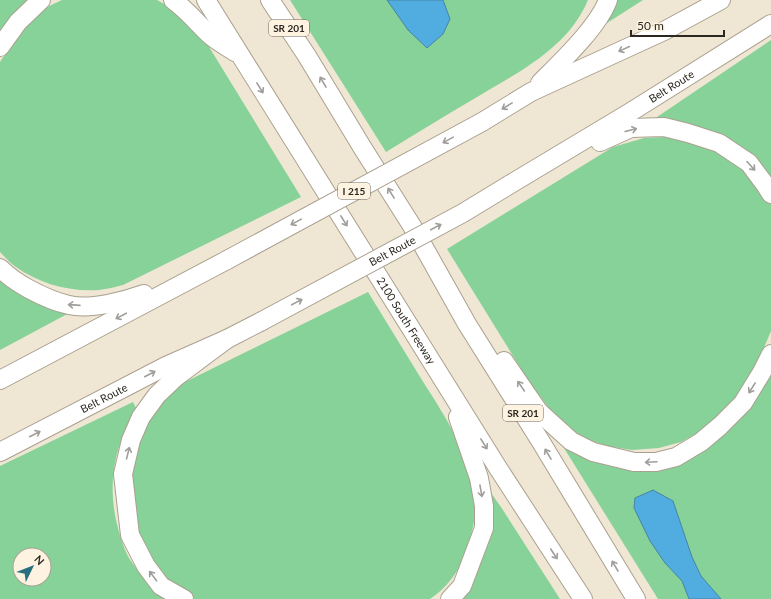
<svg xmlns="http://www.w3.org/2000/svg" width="771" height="599" viewBox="0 0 771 599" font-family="Lato,sans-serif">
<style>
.green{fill:#87d298;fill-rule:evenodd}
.water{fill:#51acdf;stroke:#4684a6}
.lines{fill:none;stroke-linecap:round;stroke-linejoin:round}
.motorway-casing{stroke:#aaa08f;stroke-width:20}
.motorway{stroke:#fff;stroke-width:18}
.motorway-bridge-casing{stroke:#aaa08f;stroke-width:20;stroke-linecap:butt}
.motorway-bridge{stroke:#fff;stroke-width:18}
.oneway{stroke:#a09e9b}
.labels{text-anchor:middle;stroke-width:4;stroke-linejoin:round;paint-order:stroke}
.shield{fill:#fef3e1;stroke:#6b655b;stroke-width:1}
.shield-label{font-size:10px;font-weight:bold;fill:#2c2821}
.street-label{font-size:11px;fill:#2c2821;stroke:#fef3e1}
</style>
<rect width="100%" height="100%" fill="#f0e6d4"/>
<path class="green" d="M 0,0 L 33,0 L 0,35 Z
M 62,0 L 157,0 L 175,10 L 203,37 L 301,197 L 123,285 C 115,287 107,289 99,290 C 70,292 40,284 16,267 C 10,263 5,257 0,252 L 0,62 L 20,31 L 45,8 Z
M 290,0 L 588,0 C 568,49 515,74 472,100 C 443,117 415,134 386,152 Z
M 609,0 L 643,0 L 607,23 L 602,16 Z
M 771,40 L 771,178 L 661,124 L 657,117 Z
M 667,137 C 693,141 720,148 741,167 C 751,176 760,189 770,200 L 771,203 L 771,331 L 757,364 L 735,398 L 721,415 L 701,431 L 681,442 L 659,448 L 632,450 L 606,446 L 582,437 L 558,420 L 528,380 L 447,249 L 613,147 L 644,138 Z
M 0,273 L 71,312 L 0,350 Z
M 368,292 C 386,321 404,351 422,380 C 441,410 464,445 473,480 C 479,503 474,529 466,552 C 460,570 446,589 430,599 L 193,599 L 175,589 L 139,546 L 126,491 L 135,439 L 167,395 L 183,383 Z
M 771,365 L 771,599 L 658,599 L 559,440 L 587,453 L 682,458 Z
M 133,402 L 137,410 C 114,444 108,481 116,520 C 119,533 123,547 129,558 C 139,574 152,587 166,599 L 0,599 L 0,466 ZM 20,555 L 44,555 L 44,579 L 20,579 Z
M 491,493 L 501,507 L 560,599 L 456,599 L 492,508 Z"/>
<path class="water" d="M 387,0 L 443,0 L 450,19 L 443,34 L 427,48 L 408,30 Z
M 653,490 L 673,501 L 692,557 L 701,576 L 721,599 L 689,599 L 682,581 L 665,563 L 650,541 L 634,508 L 635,498 Z"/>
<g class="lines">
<defs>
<g id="motorway">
<path d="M 173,0 C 188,11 198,24 211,36 C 218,42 227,47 235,52"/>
<path id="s1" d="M 206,0 L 498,468 L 583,599"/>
<path d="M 270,0 L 307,56 L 362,147 L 412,226 L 467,324 L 541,442 L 636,599"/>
<path d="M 0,47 L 18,22 L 41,0"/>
<path d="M 540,83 C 561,62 598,27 608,0"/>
<path d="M 482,122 L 531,92 L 664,31 L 721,0"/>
<path d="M 600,142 L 631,128 L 664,127 L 688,133 L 719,143 L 749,163 L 766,186 L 771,194"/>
<path id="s2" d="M 509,185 L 629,113 L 771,24"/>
<path d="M 0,268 C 9,277 18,283 29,289 C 42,296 55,302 69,305 C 90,310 125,301 144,294"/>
<path d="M 504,361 L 539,412 L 571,441 L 593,452 L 634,462 L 656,462 L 676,457 L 701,442 L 720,426 L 743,403 L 762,372 L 771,354"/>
<path d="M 0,380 L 227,260"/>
<path id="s3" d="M 0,452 L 166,366 L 227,339 L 262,321"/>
<path d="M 184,599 L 161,586 L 146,566 L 130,535 L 123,474 L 131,440 L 141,417 L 157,395 L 176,377 L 227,339"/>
<path d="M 450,599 L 462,586 L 484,528 L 484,506 L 479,478 L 458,417"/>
</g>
</defs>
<use href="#motorway" class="motorway-casing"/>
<use href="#motorway" class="motorway"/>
<defs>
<g id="motorway-bridge">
<path d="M 227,260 L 482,122"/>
<path id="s4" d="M 262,321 L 463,213 L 509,185"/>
</g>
</defs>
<use href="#motorway-bridge" class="motorway-bridge-casing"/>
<use href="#motorway-bridge" class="motorway-bridge"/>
</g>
<defs><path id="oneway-shaft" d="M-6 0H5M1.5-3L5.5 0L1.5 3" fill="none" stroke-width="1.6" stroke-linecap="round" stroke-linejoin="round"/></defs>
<g class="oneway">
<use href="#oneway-shaft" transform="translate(624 49) rotate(155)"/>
<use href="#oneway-shaft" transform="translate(323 82) rotate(-121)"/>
<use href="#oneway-shaft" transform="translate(260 88) rotate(58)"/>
<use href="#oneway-shaft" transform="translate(507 106) rotate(149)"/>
<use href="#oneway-shaft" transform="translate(631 130) rotate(-14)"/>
<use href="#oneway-shaft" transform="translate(448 140) rotate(151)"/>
<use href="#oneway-shaft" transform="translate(751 166) rotate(48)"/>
<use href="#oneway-shaft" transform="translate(391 193) rotate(-122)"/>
<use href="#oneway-shaft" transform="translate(344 221) rotate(58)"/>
<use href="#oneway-shaft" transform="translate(296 222) rotate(151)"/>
<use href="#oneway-shaft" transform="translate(436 227) rotate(-28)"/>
<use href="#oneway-shaft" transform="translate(297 302) rotate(-28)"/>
<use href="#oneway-shaft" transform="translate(74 305) rotate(-176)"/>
<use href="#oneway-shaft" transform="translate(121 316) rotate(152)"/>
<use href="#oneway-shaft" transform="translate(150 374) rotate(-27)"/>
<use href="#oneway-shaft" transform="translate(521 386) rotate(-124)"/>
<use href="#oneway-shaft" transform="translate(752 388) rotate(122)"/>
<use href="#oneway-shaft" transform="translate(35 434) rotate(-27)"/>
<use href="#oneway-shaft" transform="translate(484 444) rotate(58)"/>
<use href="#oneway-shaft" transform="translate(128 453) rotate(-76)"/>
<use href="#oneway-shaft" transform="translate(548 454) rotate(-121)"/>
<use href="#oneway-shaft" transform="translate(651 462) rotate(177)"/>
<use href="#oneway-shaft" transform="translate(481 491) rotate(80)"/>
<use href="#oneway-shaft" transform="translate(554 554) rotate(57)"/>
<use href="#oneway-shaft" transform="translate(615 566) rotate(-121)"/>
<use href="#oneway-shaft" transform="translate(153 576) rotate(-127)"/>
</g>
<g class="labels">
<g class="shield">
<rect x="269" y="20" width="40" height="16" rx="3"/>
<rect x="338" y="183" width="32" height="16" rx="3"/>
<rect x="503" y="405" width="40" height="16" rx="3"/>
</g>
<g class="shield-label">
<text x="289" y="32">SR 201</text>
<text x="354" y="195">I 215</text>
<text x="523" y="417">SR 201</text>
</g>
<g class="street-label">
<text dy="4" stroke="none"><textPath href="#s2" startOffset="190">Belt Route</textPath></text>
<text dy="4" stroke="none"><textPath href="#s4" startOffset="148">Belt Route</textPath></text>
<text dy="4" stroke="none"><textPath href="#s1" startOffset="378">2100 South Freeway</textPath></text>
<text dy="4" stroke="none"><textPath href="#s3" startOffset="117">Belt Route</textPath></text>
</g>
</g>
<g transform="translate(32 567) rotate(47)"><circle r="19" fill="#fef3e1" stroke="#aaa294"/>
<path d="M0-3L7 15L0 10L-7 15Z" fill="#2a6f7f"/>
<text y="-6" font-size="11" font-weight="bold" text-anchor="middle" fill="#2c2821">N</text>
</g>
<path d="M631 30v6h93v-6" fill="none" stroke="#2c2821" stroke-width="2"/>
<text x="637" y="30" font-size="12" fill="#2c2821" stroke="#fef3e1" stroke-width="3" paint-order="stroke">50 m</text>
</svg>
